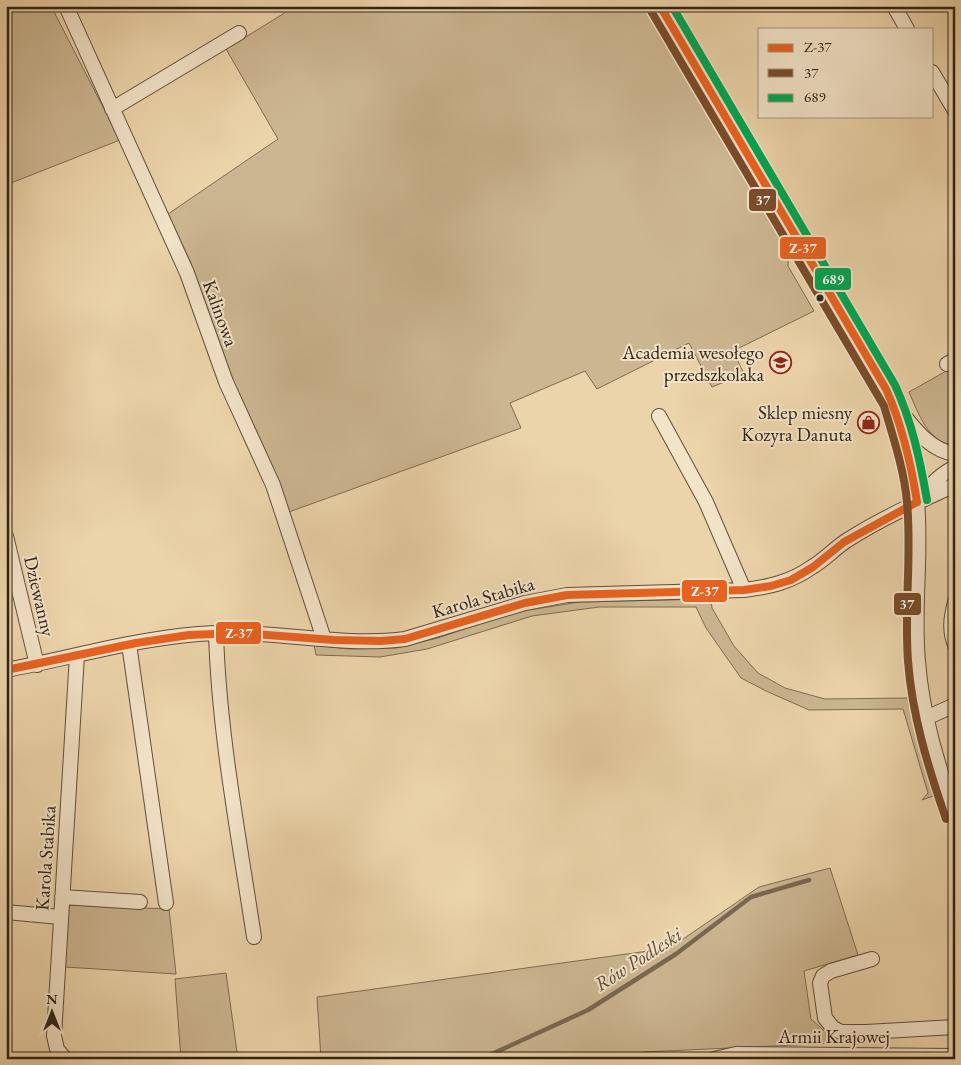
<svg xmlns="http://www.w3.org/2000/svg" width="961" height="1065" viewBox="0 0 961 1065" font-family="'EB Garamond',serif">
<style>
.green{fill:#ccb691;stroke:#7e6c54}
.lines{fill:none;stroke-linecap:round;stroke-linejoin:round}
.stream{stroke:#7a6851;stroke-width:4.5}
.minor-casing{stroke:#5f4e3c;stroke-width:16}
.minor{stroke:#f3e3c8;stroke-width:14}
.bus-1-casing{stroke:#f3e3c8;stroke-width:11}
.bus-2-casing{stroke:#f3e3c8;stroke-width:11}
.bus-3-casing{stroke:#f3e3c8;stroke-width:11}
.bus-1{stroke:#e86221;stroke-width:8}
.bus-2{stroke:#7a4b2a;stroke-width:8}
.bus-3{stroke:#00a651;stroke-width:8}
.bus-dot{fill:#302217;stroke:#f3e3c8;stroke-width:2}
.labels{text-anchor:middle;stroke-width:4;stroke-linejoin:round;paint-order:stroke}
.street-label{font-size:19px;fill:#302217;stroke:#f3e3c8}
.poi-label{font-size:19px;fill:#302217;stroke:#f3e3c8;text-anchor:end}
.water-label{font-size:20px;font-style:italic;fill:#5b4b39;stroke:#f3e3c8}
.line-badge{stroke:#f3e3c8;stroke-width:2}
.badge-label{font-size:14px;text-anchor:middle;font-weight:bold;fill:#fff}
</style>
<rect width="100%" height="100%" fill="#ecd4aa"/>
<filter id="stains"><feTurbulence type="fractalNoise" baseFrequency=".004" numOctaves="4"/><feColorMatrix values="0 0 0 0 .2 0 0 0 0 .09 0 0 0 0 .02 0 0 0 .5 -.17"/></filter>
<radialGradient id="worn" r=".72"><stop offset=".6" stop-color="#630" stop-opacity="0"/><stop offset="1" stop-color="#630" stop-opacity=".3"/></radialGradient>
<path class="green" d="M 6,6 L 51,6 L 120,140 L 6,185 Z
M 296,6 L 649,6 L 718,130 L 789,245 L 788,266 L 814,311 L 733,351 L 744,374 L 712,387 L 689,343 L 597,389 L 585,371 L 510,403 L 521,428 L 289,512 L 231,375 L 190,261 L 168,214 L 278,139 L 226,49 Z
M 955,366 L 955,445 C 928,444 918,412 909,392 Z
M 711,599 L 712,608 L 734,646 L 758,673 L 785,688 L 825,699 L 907,698 L 936,795 L 922,800 L 928,793 L 903,709 L 809,710 L 766,691 L 741,678 L 706,628 L 696,607 L 599,607 L 532,616 L 427,649 L 380,657 L 316,655 L 314,645 L 349,649 L 396,648 L 438,638 L 511,613 L 579,602 Z
M 830,868 L 858,955 L 804,971 L 811,1019 L 838,1043 L 644,1052 L 643,1059 L 321,1059 L 317,997 L 670,948 L 759,887 Z
M 69,905 L 169,909 L 176,974 L 65,967 Z
M 226,973 L 238,1059 L 181,1059 L 175,979 Z"/>
<g class="lines">
<path class="stream" d="M 481,1059 L 588,1010 L 676,954 L 751,897 L 809,880"/>
<defs>
<path id="minor" d="M 66,6 L 187,273 L 226,382 L 273,485 L 324,639
M 660,6 L 893,402 C 903,435 914,467 917,502 C 922,554 913,608 918,661 C 922,715 938,765 955,816
M 894,6 L 907,29
M 932,72 L 955,111
M 112,109 L 239,33
M 947,364 L 955,360
M 896,406 C 913,426 928,450 955,454
M 659,416 L 706,502 L 744,590
M 919,499 C 929,486 940,474 955,467
M 6,536 L 37,665
M 955,602 C 951,618 949,630 955,645
M 216,633 C 219,735 239,837 254,937
M 129,644 L 166,903
M 6,670 C 76,657 144,636 215,633 C 279,631 342,647 405,639 L 525,603 L 567,595 L 744,590 C 769,587 791,582 812,567 C 824,560 834,549 846,541 C 880,519 918,502 955,485
M 926,718 L 955,705
M 62,897 L 140,902
M 6,912 L 60,917
M 872,959 L 831,971 L 823,976 L 820,983 L 825,1018 L 833,1028 L 841,1032 L 866,1032 L 955,1027
M 65,1059 L 57,1049 L 54,1036 L 77,655
M 714,1059 L 736,1054 L 955,1056"/>
</defs>
<use href="#minor" class="minor-casing"/>
<use href="#minor" class="minor"/>
<defs>
<path id="bus-1" d="M 660,6 L 886,389 C 902,425 911,463 917,502
M 6,670 L 136,643 L 189,635 L 239,633 L 334,640 L 381,641 L 405,639 L 525,603 L 567,595 L 744,590 L 771,586 L 791,580 L 813,567 L 844,542 L 917,502"/>
<path id="bus-2" d="M 651,11 L 884,406 C 893,437 904,469 907,502 C 912,555 904,608 908,661 C 912,715 928,767 946,819"/>
<path id="bus-3" d="M 672,6 L 895,385 C 912,422 920,460 927,500"/>
</defs>
<use href="#bus-1" class="bus-1-casing"/>
<use href="#bus-2" class="bus-2-casing"/>
<use href="#bus-3" class="bus-3-casing"/>
<use href="#bus-1" class="bus-1"/>
<use href="#bus-2" class="bus-2"/>
<use href="#bus-3" class="bus-3"/>
</g>
<defs>
<symbol id="school-ring" viewBox="-11 -11 22 22"><circle r="9.5" fill="#f3e3c8" stroke="#8f2418" stroke-width="1.5"/><path d="M0-5L7-2L0 1L-7-2ZM-4 1L0 2.5L4 1V4Q0 6-4 4Z" fill="#8f2418"/></symbol>
<symbol id="shop-ring" viewBox="-11 -11 22 22"><circle r="9.5" fill="#f3e3c8" stroke="#8f2418" stroke-width="1.5"/><path d="M-5-2.5h2.3a2.7 3.5 0 0 1 5.4 0H5L5.5 6h-11ZM-1.5-2.5h3a1.5 2.3 0 0 0-3 0Z" fill="#8f2418"/></symbol>
</defs>
<g fill-rule="evenodd">
<use href="#school-ring" x="768" y="350" width="25" height="25"/>
<use href="#shop-ring" x="856" y="410" width="25" height="25"/>
</g>
<circle class="bus-dot" cx="820" cy="298" r="4.5"/>
<g class="labels">
<g class="street-label">
<text transform="translate(221 313) rotate(70)" y="7">Kalinowa</text>
<text transform="translate(40 596) rotate(77)" y="7">Dziewanny</text>
<text transform="translate(483 597) rotate(-16)" y="7">Karola Stabika</text>
<text transform="translate(45 858) rotate(-86)" y="7">Karola Stabika</text>
<text x="834" y="1043">Armii Krajowej</text>
</g>
<g class="poi-label">
<text x="764" y="359">Academia wesołego<tspan x="764" dy="22">przedszkolaka</tspan></text>
<text x="852" y="419">Sklep miesny<tspan x="852" dy="22">Kozyra Danuta</tspan></text>
</g>
<g class="water-label">
<text transform="translate(638 959) rotate(-33)" y="7">Rów Podleski</text>
</g>
</g>
<g class="line-badge">
<rect x="748" y="188" width="29" height="24" rx="5" fill="#7a4b2a"/>
<rect x="779" y="236" width="48" height="24" rx="5" fill="#e86221"/>
<rect x="814" y="267" width="38" height="24" rx="5" fill="#00a651"/>
<rect x="681" y="579" width="47" height="24" rx="5" fill="#e86221"/>
<rect x="893" y="592" width="29" height="24" rx="5" fill="#7a4b2a"/>
<rect x="215" y="621" width="47" height="24" rx="5" fill="#e86221"/>
</g>
<g class="badge-label">
<text x="763" y="205">37</text>
<text x="803" y="253">Z-37</text>
<text x="833" y="284">689</text>
<text x="705" y="596">Z-37</text>
<text x="907" y="609">37</text>
<text x="239" y="638">Z-37</text>
</g>
<rect width="961" height="1065" fill="none" stroke="#ecd4aa" stroke-width="25"/>
<rect x="8" y="8" width="946" height="1050" fill="none" stroke="#302217" stroke-width="2.5"/>
<rect x="12" y="12" width="936" height="1040" fill="none" stroke="#302217"/>
<rect x="758" y="28" width="175" height="90" fill="#f3e3c8" stroke="#a59681"/>
<rect x="768" y="44" width="25" height="8" fill="#e86221" stroke="#a59681"/>
<text x="804" y="52" font-size="15" fill="#302217">Z-37</text>
<rect x="768" y="69" width="25" height="8" fill="#7a4b2a" stroke="#a59681"/>
<text x="804" y="78" font-size="15" fill="#302217">37</text>
<rect x="768" y="94" width="25" height="8" fill="#00a651" stroke="#a59681"/>
<text x="804" y="102" font-size="15" fill="#302217">689</text>
<g transform="translate(52 1012)" stroke="#f3e3c8" stroke-width="4" paint-order="stroke">
<path d="M0-4L9 19L0 12L-9 19Z" fill="#302217"/>
<text y="-8" font-size="14" font-weight="bold" text-anchor="middle" fill="#302217">N</text>
</g>
<rect width="100%" height="100%" filter="url(#stains)"/>
<rect width="100%" height="100%" fill="url(#worn)"/>
</svg>
